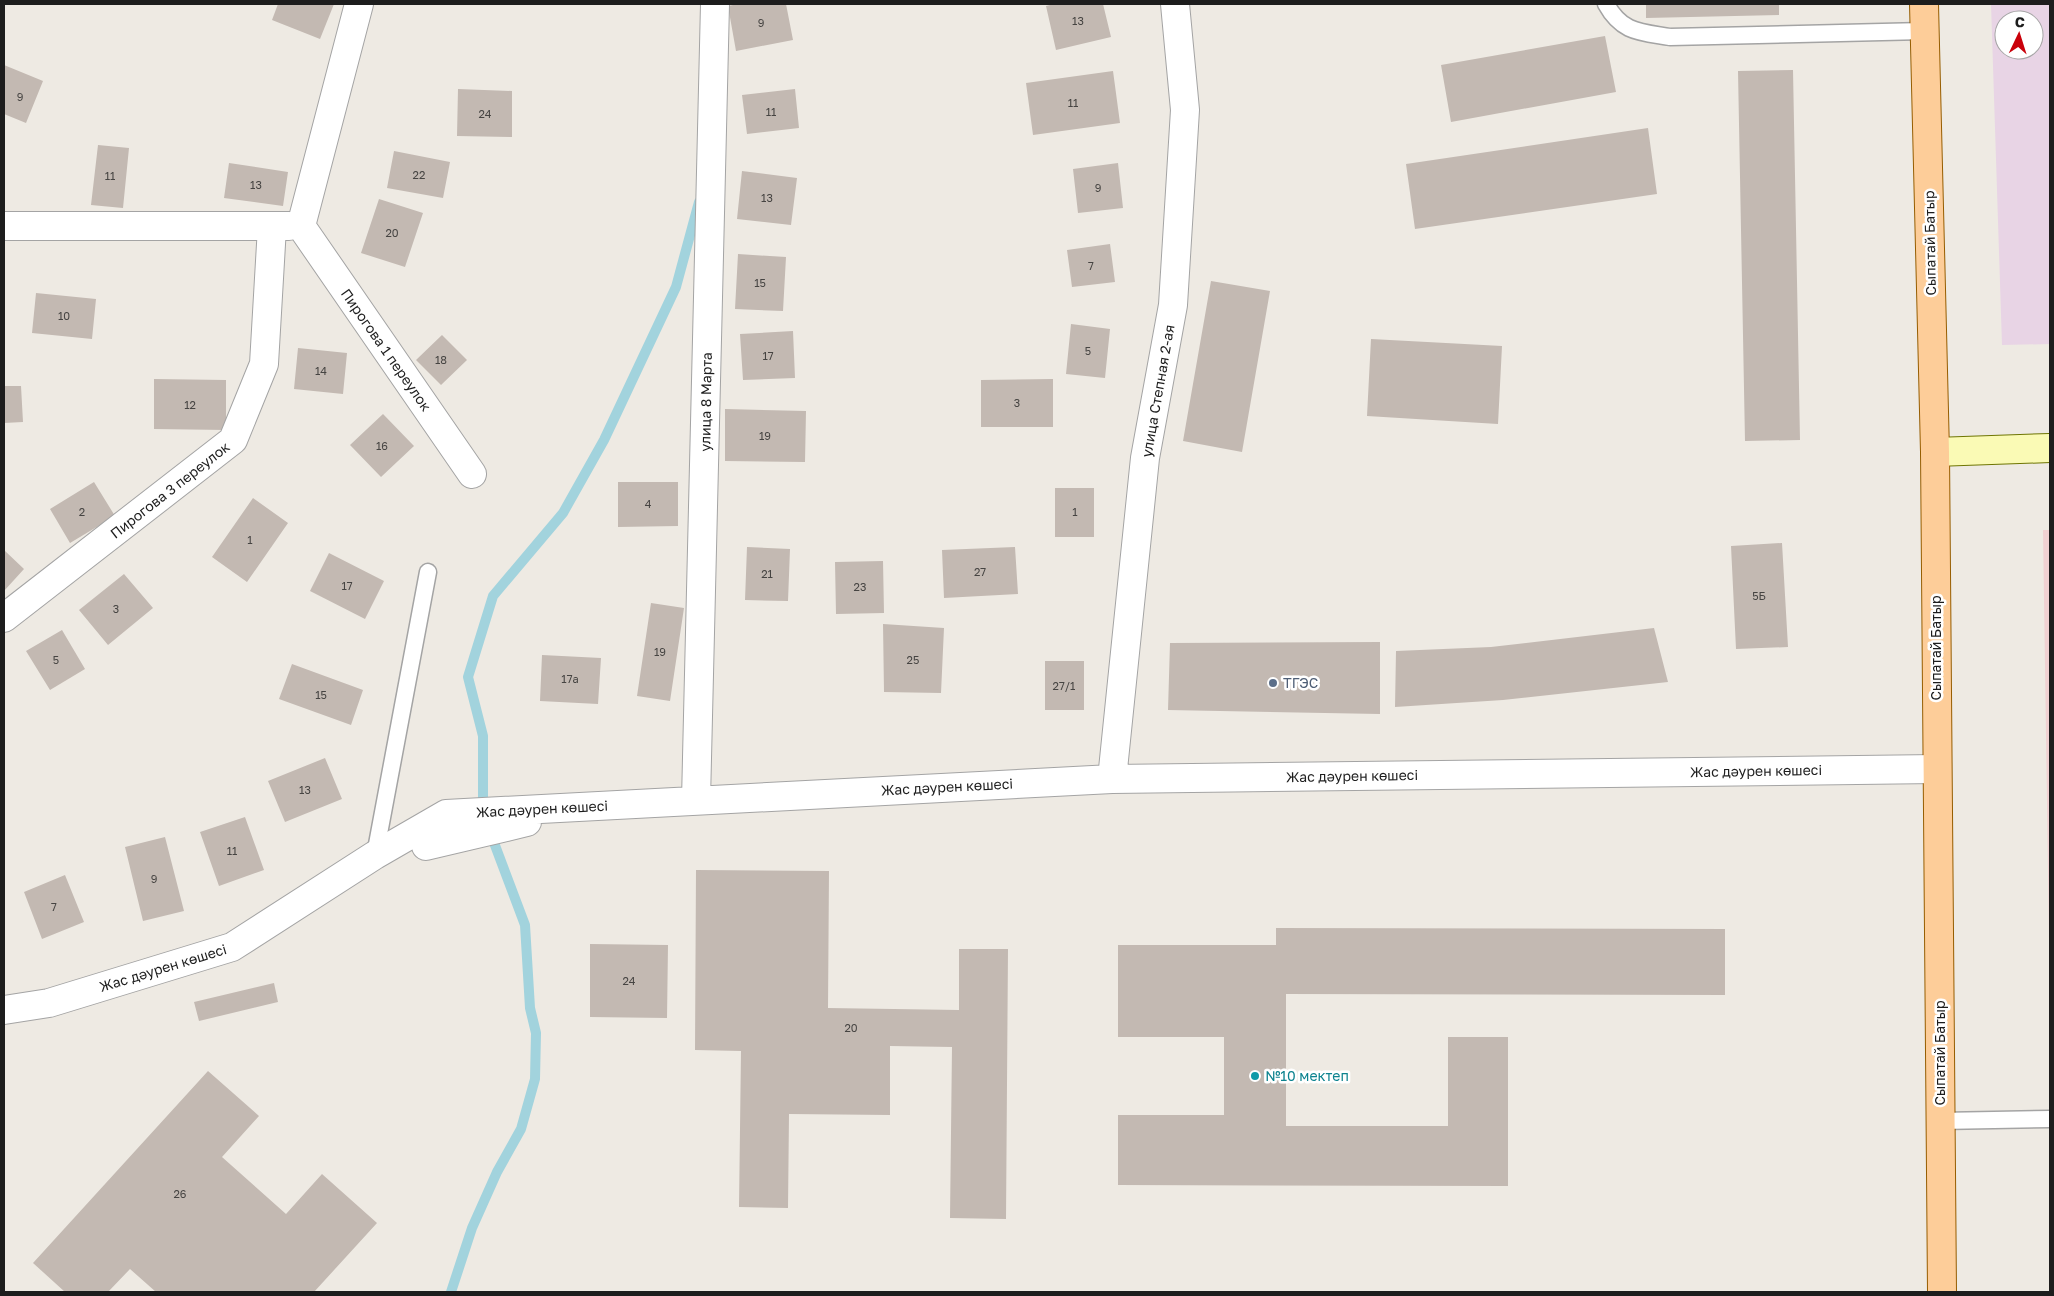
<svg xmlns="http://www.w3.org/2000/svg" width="2054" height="1296" viewBox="0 0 2054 1296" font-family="'Golos Text',sans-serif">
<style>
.commercial{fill:#f0d1d2}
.industrial{fill:#e8d4e5;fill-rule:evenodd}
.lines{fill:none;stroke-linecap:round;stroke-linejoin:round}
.stream{stroke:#a2d3dd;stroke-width:10}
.building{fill:#c3b9b2}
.service-casing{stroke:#a4a4a4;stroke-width:19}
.minor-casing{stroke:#a4a4a4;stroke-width:30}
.secondary-casing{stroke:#6e7503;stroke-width:30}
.primary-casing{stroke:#965d00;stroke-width:30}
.service{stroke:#fff;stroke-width:16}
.minor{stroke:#fff;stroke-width:28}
.secondary{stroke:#fafab5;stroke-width:28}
.primary{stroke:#fdcd99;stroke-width:28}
.service-dot{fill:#5c6f8a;stroke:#fff;stroke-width:2}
.culture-dot{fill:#0f9aa8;stroke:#fff;stroke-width:2}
.labels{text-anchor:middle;stroke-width:5;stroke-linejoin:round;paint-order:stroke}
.number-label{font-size:11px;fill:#464442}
.street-label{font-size:14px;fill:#1d1d1d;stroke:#fff}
.service-label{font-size:14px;fill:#4e5e75;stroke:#fff;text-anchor:start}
.culture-label{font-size:14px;fill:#0d838f;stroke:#fff;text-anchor:start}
</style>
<rect width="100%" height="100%" fill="#eeeae3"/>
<path class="commercial" d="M 2043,530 L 2050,530 L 2050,1007 Z"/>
<path class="industrial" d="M 1991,4 L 2050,4 L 2050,344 L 2002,345 ZM 2004,20 L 2034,20 L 2034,50 L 2004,50 Z"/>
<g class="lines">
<path class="stream" d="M 483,811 L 483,736 L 468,677 L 493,596 L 563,513 L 604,440 L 676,287 L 699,202
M 451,1292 L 472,1228 L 497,1172 L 521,1129 L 535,1079 L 536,1033 L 530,1008 L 525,925 L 490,832"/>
</g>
<path class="building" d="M 278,4 L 334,4 L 320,39 L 272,20 Z
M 738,4 L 786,4 L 793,40 L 736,51 L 728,6 Z
M 1054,4 L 1103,4 L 1111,37 L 1056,50 L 1046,6 Z
M 1646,4 L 1779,4 L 1779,15 L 1646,18 Z
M 1605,36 L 1616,92 L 1451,122 L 1441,65 Z
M 4,65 L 43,81 L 26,123 L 4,114 Z
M 1793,70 L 1800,440 L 1745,441 L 1738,71 Z
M 1113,71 L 1120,123 L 1033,135 L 1026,83 Z
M 458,89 L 512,91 L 512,137 L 457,136 Z
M 795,89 L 799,128 L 747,134 L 742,95 Z
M 1648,128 L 1657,194 L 1415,229 L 1406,164 Z
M 98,145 L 129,148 L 123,208 L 91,205 Z
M 394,151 L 450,162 L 443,198 L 387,188 Z
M 229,163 L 288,172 L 283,206 L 224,198 Z
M 1118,163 L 1123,208 L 1078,213 L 1073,169 Z
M 742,171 L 797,178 L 791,225 L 737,219 Z
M 379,199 L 423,213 L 405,267 L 361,253 Z
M 1110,244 L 1115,282 L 1072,287 L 1067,250 Z
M 738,254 L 786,257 L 783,311 L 735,309 Z
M 1211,281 L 1270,291 L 1242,452 L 1183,441 Z
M 36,293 L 96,299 L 92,339 L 32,333 Z
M 1071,324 L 1110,329 L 1105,378 L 1066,374 Z
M 793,331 L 795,378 L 743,380 L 740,334 Z
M 442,335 L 467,360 L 441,385 L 416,360 Z
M 1371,339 L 1502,346 L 1498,424 L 1367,416 Z
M 298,348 L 347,353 L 343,394 L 294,389 Z
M 154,379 L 226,380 L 226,430 L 154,429 Z
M 1053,379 L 1053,427 L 981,427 L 981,380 Z
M 4,386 L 21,386 L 23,422 L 4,423 Z
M 725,409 L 806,411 L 805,462 L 725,461 Z
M 383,414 L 414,446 L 381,477 L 350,445 Z
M 94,482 L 115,516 L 70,543 L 50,509 Z
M 618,482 L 678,482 L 678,526 L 618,527 Z
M 1055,488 L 1094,488 L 1094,537 L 1055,537 Z
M 253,498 L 288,523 L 247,582 L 212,557 Z
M 1782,543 L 1788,647 L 1736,649 L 1731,546 Z
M 747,547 L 790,549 L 788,601 L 745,600 Z
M 1015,547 L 1018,594 L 944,598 L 942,550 Z
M 4,550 L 24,569 L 4,591 Z
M 329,553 L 384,581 L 365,619 L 310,591 Z
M 883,561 L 884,613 L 836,614 L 835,562 Z
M 124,574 L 153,608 L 108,645 L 79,610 Z
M 651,603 L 684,608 L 670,701 L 637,696 Z
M 883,624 L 944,628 L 941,693 L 884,692 Z
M 1654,628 L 1668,682 L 1503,700 L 1395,707 L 1396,651 L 1491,647 Z
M 62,630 L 85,669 L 50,690 L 26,651 Z
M 1380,642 L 1380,714 L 1168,710 L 1170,643 Z
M 542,655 L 601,658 L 598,704 L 540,701 Z
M 1045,661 L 1084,661 L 1084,710 L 1045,710 Z
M 292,664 L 363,690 L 351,725 L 279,699 Z
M 325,758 L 342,799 L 285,822 L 268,781 Z
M 245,817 L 264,870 L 219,886 L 200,832 Z
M 165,837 L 184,911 L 143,921 L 125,847 Z
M 696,870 L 829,871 L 828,1008 L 959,1010 L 959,949 L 1008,949 L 1006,1219 L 950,1218 L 952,1047 L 890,1046 L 890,1115 L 789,1114 L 788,1208 L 739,1207 L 741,1051 L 695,1050 Z
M 65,875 L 84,922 L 42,939 L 24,892 Z
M 1276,928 L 1725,929 L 1725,995 L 1286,994 L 1286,1126 L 1448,1126 L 1448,1037 L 1508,1037 L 1508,1186 L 1118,1185 L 1118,1115 L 1224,1115 L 1224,1037 L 1118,1037 L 1118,945 L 1276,945 Z
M 590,944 L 668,945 L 667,1018 L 590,1017 Z
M 274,983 L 278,1002 L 199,1021 L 194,1002 Z
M 208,1071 L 259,1116 L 222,1157 L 286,1214 L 322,1174 L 377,1223 L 314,1292 L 156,1292 L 130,1269 L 108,1292 L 65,1292 L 33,1263 Z"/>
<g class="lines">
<defs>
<path id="service" d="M 1606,4 C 1622,33 1640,32 1670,37 L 1924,31
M 375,855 L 428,572
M 1940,1121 L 2050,1119"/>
<path id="minor" d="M 359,4 L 301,226 L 472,474
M 4,226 L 289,226
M 4,618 L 233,440 L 264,364 L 272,227
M 1112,779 L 1145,458 L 1173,305 L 1185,110 L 1175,4
M 696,800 L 715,4
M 426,846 L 527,822
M 4,1010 L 49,1003 L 232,947 L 375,855 L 446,814 L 1112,779 L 1937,769"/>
<path id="secondary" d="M 1935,452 L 2050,448"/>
<path id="primary" d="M 1924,4 L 1935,452 L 1942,1292"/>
</defs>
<use href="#service" class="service-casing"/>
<use href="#minor" class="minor-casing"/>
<use href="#secondary" class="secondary-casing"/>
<use href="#primary" class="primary-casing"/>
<use href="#service" class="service"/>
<use href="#minor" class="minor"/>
<use href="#secondary" class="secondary"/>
<use href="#primary" class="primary"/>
</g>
<circle class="service-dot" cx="1273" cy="683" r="5"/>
<circle class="culture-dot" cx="1255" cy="1076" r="5"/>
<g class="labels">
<g class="number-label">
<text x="1078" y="25">13</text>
<text x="761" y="27">9</text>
<text x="20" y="101">9</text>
<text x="1073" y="107">11</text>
<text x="771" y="116">11</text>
<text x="485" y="118">24</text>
<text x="419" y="179">22</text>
<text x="110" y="180">11</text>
<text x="256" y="189">13</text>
<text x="1098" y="192">9</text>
<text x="767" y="202">13</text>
<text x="392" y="237">20</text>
<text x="1091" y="270">7</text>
<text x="760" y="287">15</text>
<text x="64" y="320">10</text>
<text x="1088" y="355">5</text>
<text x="768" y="360">17</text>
<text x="441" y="364">18</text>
<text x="321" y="375">14</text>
<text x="1017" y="407">3</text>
<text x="190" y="409">12</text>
<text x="765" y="440">19</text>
<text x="382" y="450">16</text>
<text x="648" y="508">4</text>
<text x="82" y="516">2</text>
<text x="1075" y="516">1</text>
<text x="250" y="544">1</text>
<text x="980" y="576">27</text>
<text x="767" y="578">21</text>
<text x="347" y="590">17</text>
<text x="860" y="591">23</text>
<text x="1759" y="600">5Б</text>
<text x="116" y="613">3</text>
<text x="660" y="656">19</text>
<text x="56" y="664">5</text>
<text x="913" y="664">25</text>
<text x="570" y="683">17а</text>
<text x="1064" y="690">27/1</text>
<text x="321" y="699">15</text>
<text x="305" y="794">13</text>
<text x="232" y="855">11</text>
<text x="154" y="883">9</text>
<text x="54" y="911">7</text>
<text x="629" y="985">24</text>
<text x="851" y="1032">20</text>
<text x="180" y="1198">26</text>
</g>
<g class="street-label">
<text transform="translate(1930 243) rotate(-91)" y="5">Сыпатай Батыр</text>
<text transform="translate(386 350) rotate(55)" y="5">Пирогова 1 переулок</text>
<text transform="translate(1158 391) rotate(-80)" y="5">улица Степная 2-ая</text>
<text transform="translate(706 402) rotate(-89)" y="5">улица 8 Марта</text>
<text transform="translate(170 490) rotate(-38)" y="5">Пирогова 3 переулок</text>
<text transform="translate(1936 648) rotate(-90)" y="5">Сыпатай Батыр</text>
<text transform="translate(1756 771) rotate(-1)" y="5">Жас дәурен көшесі</text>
<text transform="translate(1352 776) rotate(-1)" y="5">Жас дәурен көшесі</text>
<text transform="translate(947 787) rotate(-3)" y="5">Жас дәурен көшесі</text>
<text transform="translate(542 809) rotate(-3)" y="5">Жас дәурен көшесі</text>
<text transform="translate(163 968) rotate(-17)" y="5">Жас дәурен көшесі</text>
<text transform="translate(1940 1053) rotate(-90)" y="5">Сыпатай Батыр</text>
</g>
<g class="service-label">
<text x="1283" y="688">ТГЭС</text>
</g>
<g class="culture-label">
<text x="1265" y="1081">№10 мектеп</text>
</g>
</g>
<rect width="2054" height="1296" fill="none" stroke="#1d1d1d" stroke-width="10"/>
<g transform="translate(2019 35) rotate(4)"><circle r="24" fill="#ffffff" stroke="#a5a5a5"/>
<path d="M0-4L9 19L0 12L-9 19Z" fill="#ca000a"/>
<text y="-8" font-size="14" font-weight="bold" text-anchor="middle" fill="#1d1d1d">С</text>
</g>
</svg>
